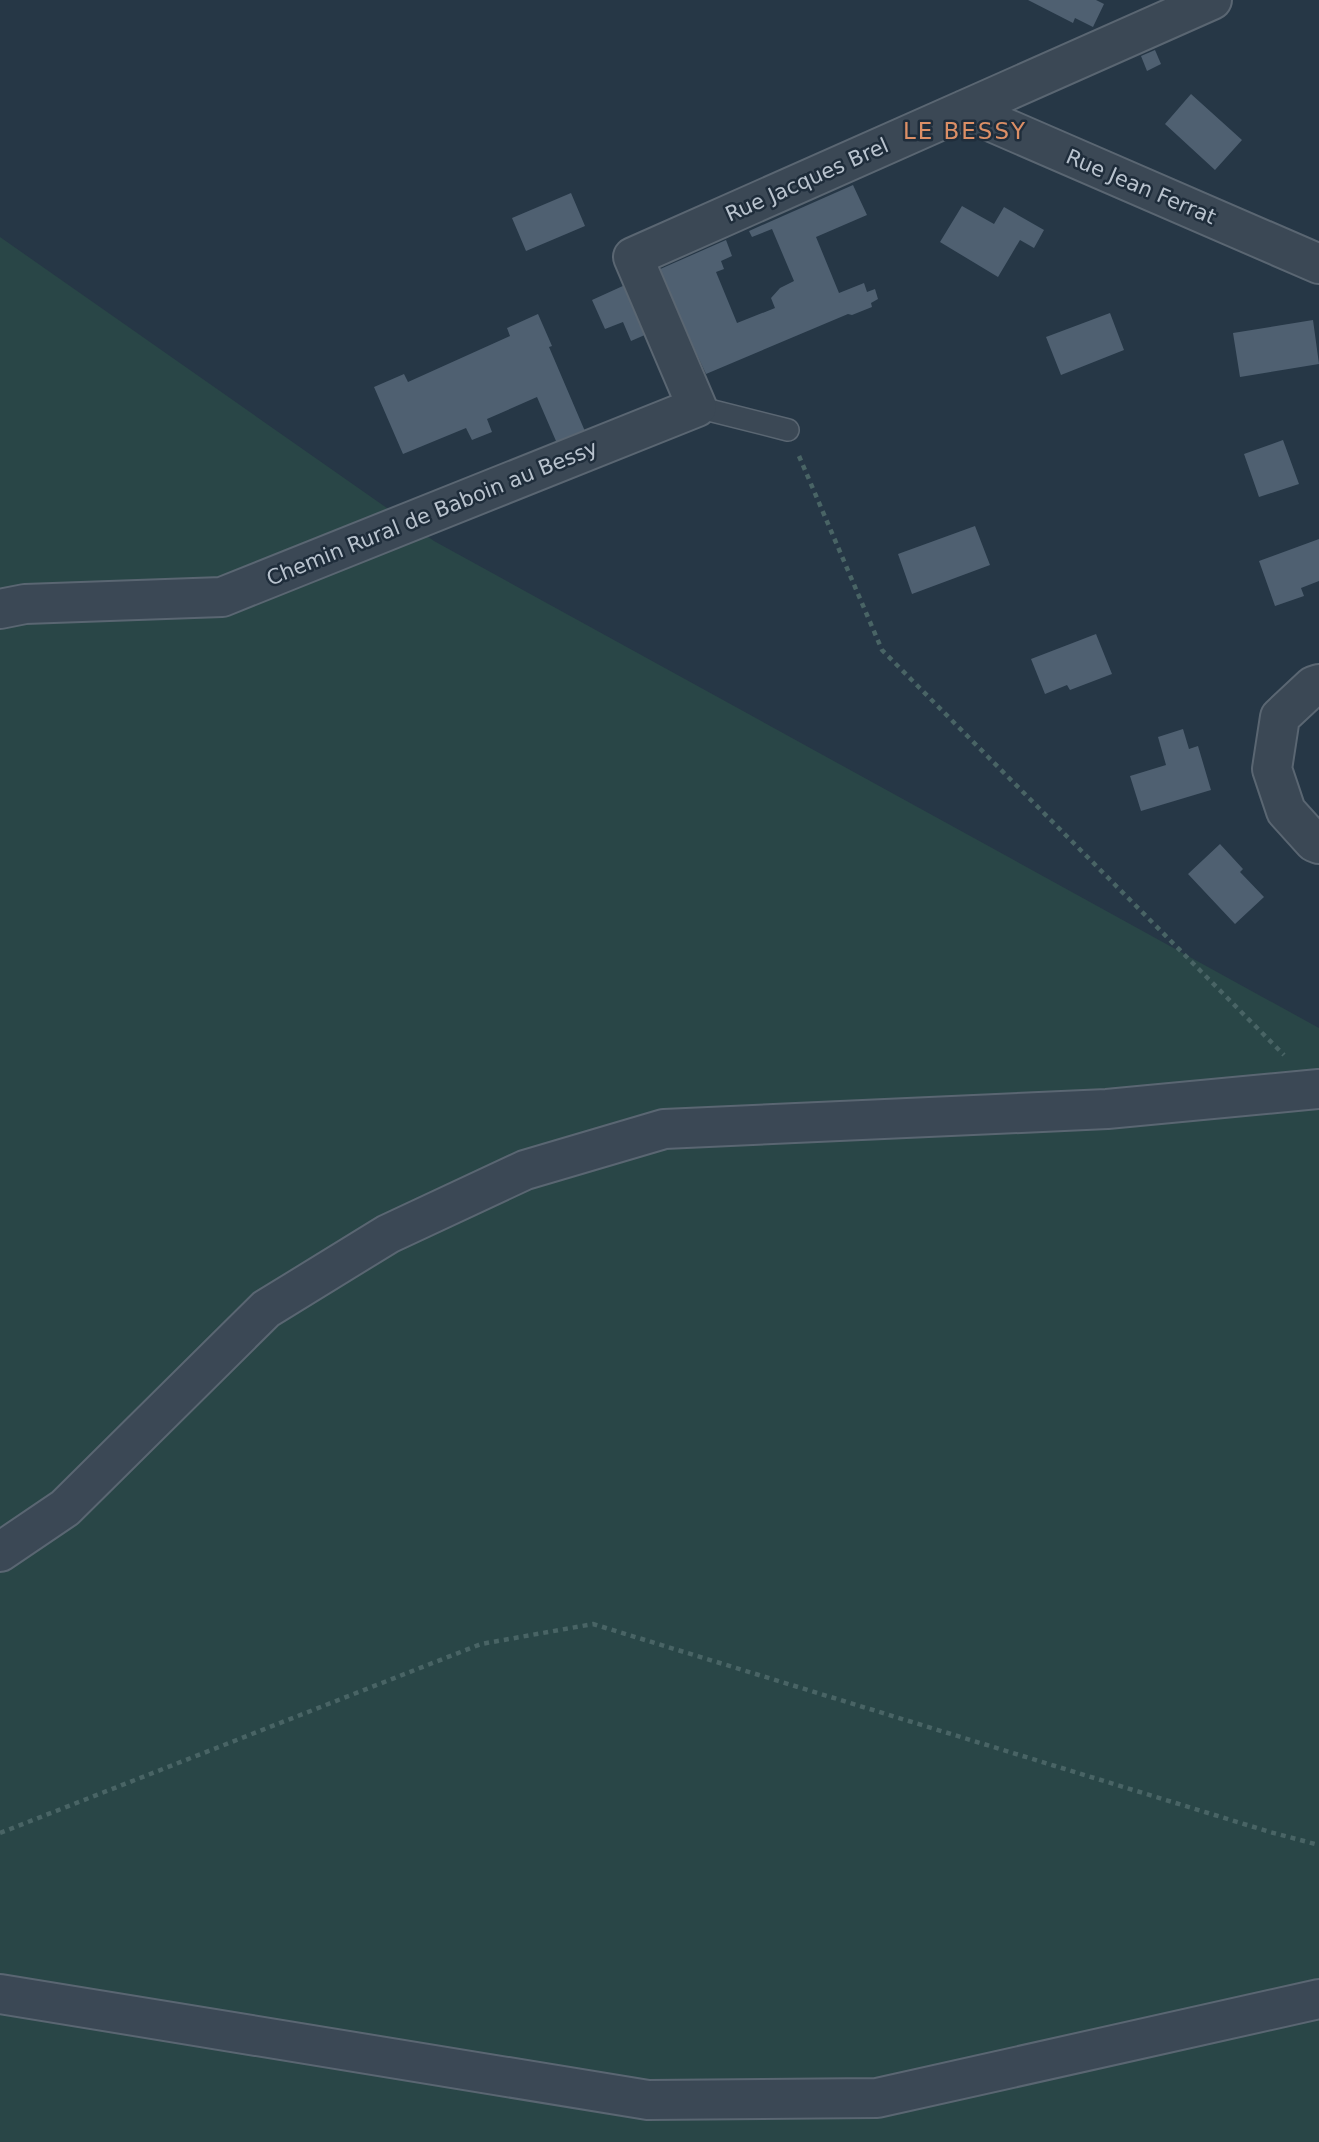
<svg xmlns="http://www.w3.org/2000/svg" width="1319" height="2142" viewBox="0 0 1319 2142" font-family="'DejaVu Sans',sans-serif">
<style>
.green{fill:#294647}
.building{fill:#4f6071}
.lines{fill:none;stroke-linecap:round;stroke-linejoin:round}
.service-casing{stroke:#5a6672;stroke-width:24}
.minor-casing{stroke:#5a6672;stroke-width:42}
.tertiary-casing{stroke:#5a6672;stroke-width:42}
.path{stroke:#496465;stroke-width:4.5;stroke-dasharray:5 5;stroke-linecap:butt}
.service{stroke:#3b4855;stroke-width:21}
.minor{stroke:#3b4855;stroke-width:38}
.tertiary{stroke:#3b4855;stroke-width:38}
.labels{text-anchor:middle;stroke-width:5;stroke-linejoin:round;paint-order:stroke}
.street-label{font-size:21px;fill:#b9c3ce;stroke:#1f2d3b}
.neighbourhood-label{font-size:23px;letter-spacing:2px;fill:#dc8f66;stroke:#1f2d3b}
</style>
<rect width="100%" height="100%" fill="#263746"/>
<path class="green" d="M 0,237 L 434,541 L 1319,1028 L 1319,2142 L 0,2142 Z"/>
<path class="building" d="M 1028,0 L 1096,0 L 1104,4 L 1093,27 L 1075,18 L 1073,23 Z
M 1155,50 L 1161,64 L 1147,71 L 1141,56 Z
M 1191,94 L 1242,140 L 1215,170 L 1165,124 Z
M 853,185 L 867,215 L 816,237 L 839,293 L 864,283 L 867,292 L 875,289 L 878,299 L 871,303 L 872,307 L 852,315 L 848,314 L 706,374 L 658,270 L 726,240 L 732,256 L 721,261 L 724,269 L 716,272 L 737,323 L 775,308 L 771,298 L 780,288 L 794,281 L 772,229 L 752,237 L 749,231 Z
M 571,193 L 585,226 L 526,251 L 512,218 Z
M 962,206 L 994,224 L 1004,207 L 1044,230 L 1034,248 L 1020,240 L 998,277 L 940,242 Z
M 625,285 L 647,334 L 631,341 L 623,322 L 605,329 L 592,300 Z
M 1110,313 L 1124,350 L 1061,375 L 1046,337 Z
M 538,314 L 552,346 L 549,347 L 587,436 L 559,448 L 537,397 L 487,419 L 492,432 L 472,440 L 466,428 L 403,454 L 374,387 L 404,374 L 408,382 L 510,336 L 507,328 Z
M 1313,320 L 1319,364 L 1240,377 L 1233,333 Z
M 1283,440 L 1299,484 L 1259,497 L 1244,454 Z
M 975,526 L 990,565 L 912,594 L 898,554 Z
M 1319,539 L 1319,581 L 1301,588 L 1304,596 L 1275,606 L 1259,561 Z
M 1096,634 L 1112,674 L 1070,690 L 1067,685 L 1045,694 L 1031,659 Z
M 1183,729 L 1189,749 L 1198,746 L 1211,790 L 1141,811 L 1130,776 L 1166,765 L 1158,737 Z
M 1220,844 L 1243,869 L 1240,872 L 1264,897 L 1235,924 L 1188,874 Z"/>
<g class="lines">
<defs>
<path id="service" d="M 697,407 L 788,430"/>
<path id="minor" d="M 964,110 L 1319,264
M 0,609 L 25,604 L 222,597 L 697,407 L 633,257 L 1212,0
M 1319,684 L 1313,686 L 1280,717 L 1272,769 L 1286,811 L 1314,842 L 1319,844"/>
<path id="tertiary" d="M 0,1552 L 65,1508 L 266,1309 L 388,1234 L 525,1170 L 664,1129 L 1107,1109 L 1319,1089
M 0,1994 L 648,2100 L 877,2098 L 1319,1999"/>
</defs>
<use href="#service" class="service-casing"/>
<use href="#minor" class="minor-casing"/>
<use href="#tertiary" class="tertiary-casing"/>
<path class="path" d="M 799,456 L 882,650 L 1284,1055
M 0,1833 L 481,1644 L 593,1624 L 1270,1832 L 1319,1845"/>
<use href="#service" class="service"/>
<use href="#minor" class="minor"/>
<use href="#tertiary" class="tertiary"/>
</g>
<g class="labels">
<g class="street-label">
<text transform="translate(807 180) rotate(-24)" y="7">Rue Jacques Brel</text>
<text transform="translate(1141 187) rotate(23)" y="7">Rue Jean Ferrat</text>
<text transform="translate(432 513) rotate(-22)" y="7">Chemin Rural de Baboin au Bessy</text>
</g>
<g class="neighbourhood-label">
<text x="965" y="139">LE BESSY</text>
</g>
</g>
</svg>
